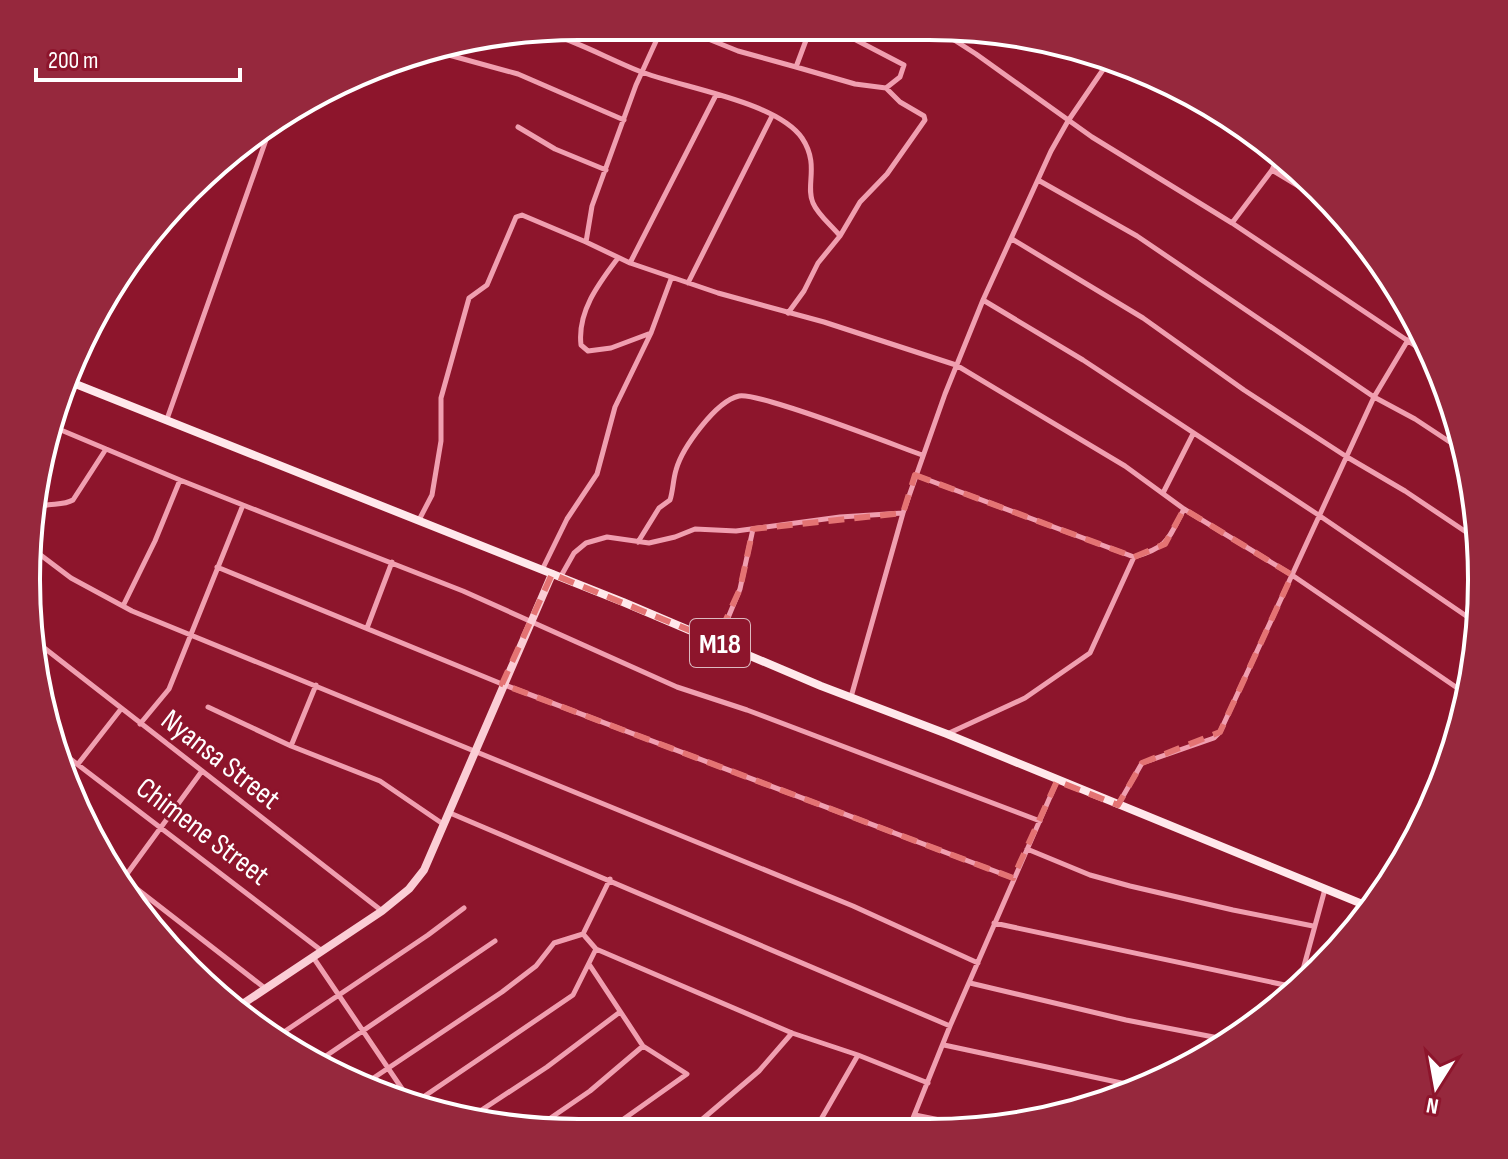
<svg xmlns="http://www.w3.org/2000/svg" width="1508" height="1159" viewBox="0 0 1508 1159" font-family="'Sofia Sans Condensed',sans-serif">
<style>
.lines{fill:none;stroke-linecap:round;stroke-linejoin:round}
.street{stroke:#f09fb0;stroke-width:5}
.secondary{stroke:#fbcdd5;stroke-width:8}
.primary{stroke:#ffe8eb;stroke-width:8}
.marked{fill:none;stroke:#e47373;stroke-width:6;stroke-dasharray:16 10;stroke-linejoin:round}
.labels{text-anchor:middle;stroke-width:6;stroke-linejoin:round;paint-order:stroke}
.shield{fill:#8d152c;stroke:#ddb9c0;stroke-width:2}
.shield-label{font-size:28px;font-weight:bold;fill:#fff}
.street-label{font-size:30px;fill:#fff;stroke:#8d152c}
.rim{fill:none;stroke:#fff;stroke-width:4}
</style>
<rect width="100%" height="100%" fill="#8d152c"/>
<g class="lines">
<path class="street" d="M 663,26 L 636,85 L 592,206 L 586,242 L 630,263 L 716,95
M 676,26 L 738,51 L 796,67 L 811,27
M 934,27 L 976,54 L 1092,137 L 1232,223 L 1435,359
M 543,31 C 576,41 607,58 639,71 C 682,88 776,101 802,138 C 820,165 805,185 813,203 C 818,215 832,226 840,236
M 957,41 L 967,28
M 427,49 L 518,74 L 624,120
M 796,67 L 855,84 L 886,88 L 900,77 L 904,65 L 831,27
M 518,127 L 555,149 L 606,170
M 1272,170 L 1320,199
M 1038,180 L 1137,236 L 1374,397 L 1415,419 L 1465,452
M 1232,223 L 1272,170 L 1279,155
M 1012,239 L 1143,318 L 1244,390 L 1347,457 L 1405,491 L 1478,540
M 618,258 C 600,282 577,311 581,345 L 588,351 L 611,348 L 651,333 L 671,279
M 630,263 L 718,293 L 824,322 L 956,365 L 1125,466 L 1184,509 L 1292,575 L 1220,732 L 1214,738 L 1142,763 L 1118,805
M 688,283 L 772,116
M 983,300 L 1083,360 L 1320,516 L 1478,624
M 788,313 L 804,291 L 818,263 L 840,236 L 860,202 L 887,174 L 925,120 L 924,116 L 900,102 L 886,88
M 1408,340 L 1374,397 L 1292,575 L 1469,696
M 167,419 L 272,123
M 49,425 L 180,480
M 915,475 L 1134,557 C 1169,547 1168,539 1184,509
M 1163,493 L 1193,434
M 35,510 C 45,501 61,507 73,500 L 106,449
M 419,520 L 432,495 L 441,441 L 441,398 L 469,298 L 487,285 L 516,217 L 522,215 L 586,242
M 638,542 L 659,508 L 670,500 C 673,491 673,480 676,470 C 682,448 716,401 739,396 C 759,392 894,445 922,455
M 30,547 L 71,578 L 132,611 L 853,906 L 978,963
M 217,567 L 502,684 L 1013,878
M 542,570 L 567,519 L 597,474 L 615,407 L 651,333
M 561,576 L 574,553 L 586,543 L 607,537 L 649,543 L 675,537 L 695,529 L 736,531 L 840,517 L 903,513
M 123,606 L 155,541 L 180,480 L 243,505
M 367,628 L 392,562
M 34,640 L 382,911
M 718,642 L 740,589 L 753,529
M 851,697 L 903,513 L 945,394 L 983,300 L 1051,151 L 1068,121 L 1111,58
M 208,707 L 291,746 L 380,781 L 443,824
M 140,724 L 169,689 L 243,505 L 463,591 L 677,687 L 747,710 L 1040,821
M 947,734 L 1025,698 L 1090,653 L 1134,557
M 291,746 L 316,685
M 56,748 L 322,951
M 78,764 L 121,709
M 450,813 L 950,1026
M 1027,849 L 1090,875 L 1130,886 L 1233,910 L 1313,926
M 110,868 L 266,989
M 124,878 L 202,771
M 610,879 L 583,934 L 596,949 L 792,1033 L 858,1055
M 994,923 L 1299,988
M 313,957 L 413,1105
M 589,964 L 643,1046 L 687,1074 L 611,1128
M 970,983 L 1126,1020 L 1234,1041
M 1298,988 L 1325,889
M 272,1040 L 428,935 L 464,908
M 944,1045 L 1140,1087
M 317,1062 L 495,941
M 363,1085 L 502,992 L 536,966 L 554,943 L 583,934
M 410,1106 L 573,995 L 596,949
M 915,1115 L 979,1128
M 468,1119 L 547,1067 L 620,1012
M 536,1128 L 590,1091 L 643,1046
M 692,1128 L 759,1071 L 792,1033
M 816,1128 L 858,1055 L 928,1083
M 909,1128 L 950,1026 L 1057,781"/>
<path class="secondary" d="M 235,1009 L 382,911 L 409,889 L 424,870 L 552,574"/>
<path class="primary" d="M 68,381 L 623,602 L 821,686 L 947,734 L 1372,908"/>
</g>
<path class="marked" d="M 915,475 L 1134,557 L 1165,544 L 1184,509 L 1292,575 L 1220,732 L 1142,763 L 1118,805 L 1057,781 L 1013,878 L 502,684 L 552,574 L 716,641 L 740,589 L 753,529 L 903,513 Z"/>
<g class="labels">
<rect class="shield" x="690" y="619" width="60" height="48" rx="6"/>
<g class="shield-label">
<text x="720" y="653">M18</text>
</g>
<g class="street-label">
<text transform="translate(221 759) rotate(38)" y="10">Nyansa Street</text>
<text transform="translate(203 831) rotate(37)" y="10">Chimene Street</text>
</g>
</g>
<path d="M0 0H1508V1159H0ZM579 40H929A539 539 0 0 1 1468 579V580A539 539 0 0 1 929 1119H579A539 539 0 0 1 40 580V579A539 539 0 0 1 579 40Z" fill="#96283d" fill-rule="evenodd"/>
<path class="rim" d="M579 40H929A539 539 0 0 1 1468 579V580A539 539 0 0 1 929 1119H579A539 539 0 0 1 40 580V579A539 539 0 0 1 579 40Z"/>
<g transform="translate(1436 1087) rotate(191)" stroke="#8d152c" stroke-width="6" paint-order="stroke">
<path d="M0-6L14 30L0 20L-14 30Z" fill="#ffffff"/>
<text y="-12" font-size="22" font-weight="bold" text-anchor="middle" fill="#ffffff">N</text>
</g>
<path d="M36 68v12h204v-12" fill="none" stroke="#ffffff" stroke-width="4"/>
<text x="48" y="68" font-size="24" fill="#ffffff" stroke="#8d152c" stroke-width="6" paint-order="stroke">200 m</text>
</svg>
